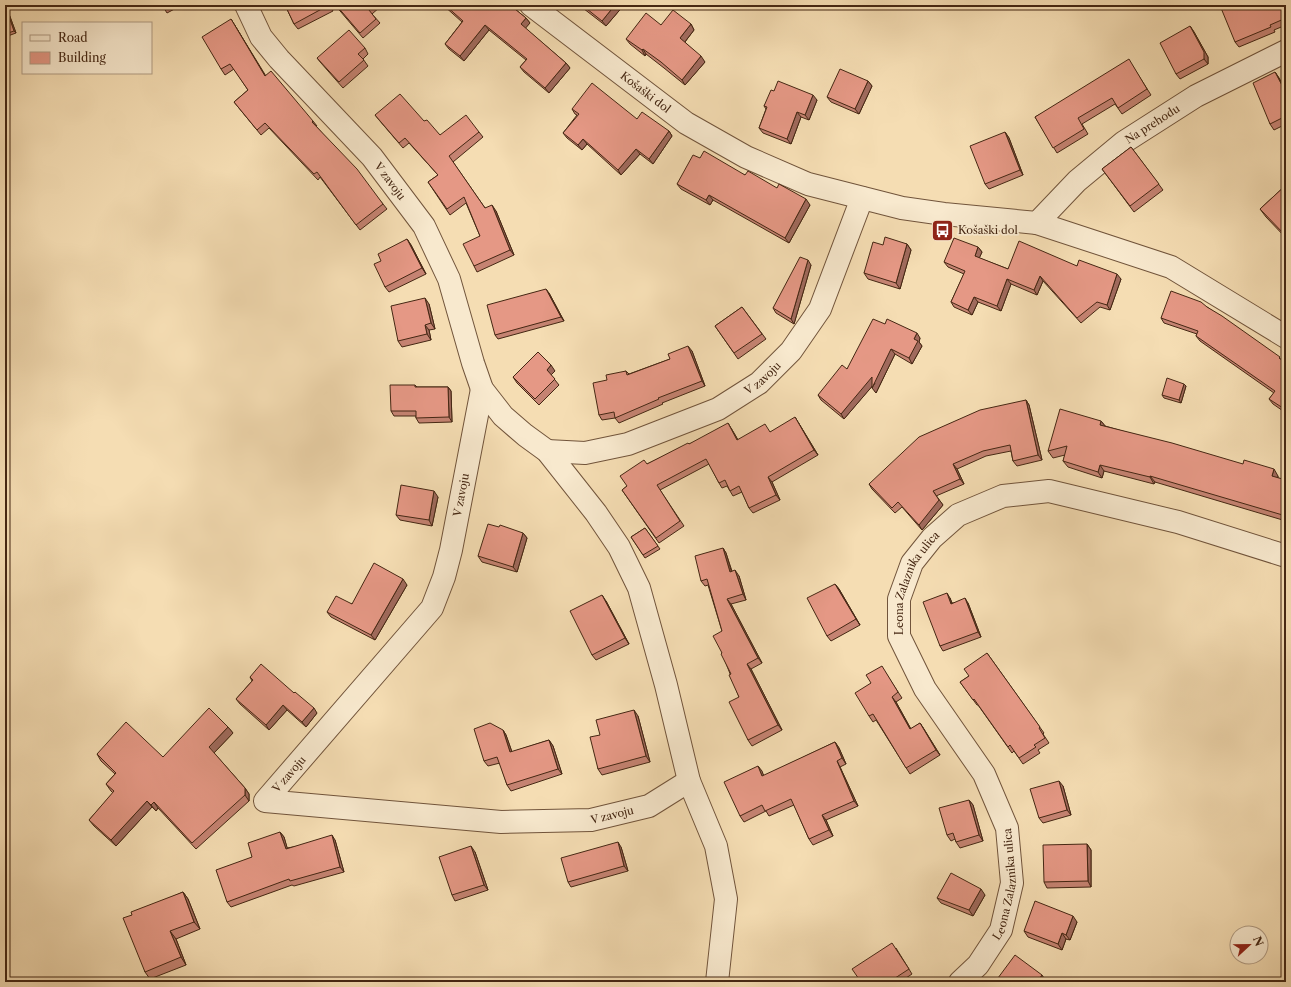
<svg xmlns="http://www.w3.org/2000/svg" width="1291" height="987" viewBox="0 0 1291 987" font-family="'Libre Caslon Text',serif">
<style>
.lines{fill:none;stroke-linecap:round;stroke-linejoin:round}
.minor-casing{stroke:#71543b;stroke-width:24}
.tertiary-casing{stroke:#71543b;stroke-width:24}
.minor{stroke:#f8e9ce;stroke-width:22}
.tertiary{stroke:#f8e9ce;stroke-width:22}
.wall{fill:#c58372;stroke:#452713}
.shaded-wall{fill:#a06a5d;stroke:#452713}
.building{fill:#e59885;stroke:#452713}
.labels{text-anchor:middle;stroke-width:3.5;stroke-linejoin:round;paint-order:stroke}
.street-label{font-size:11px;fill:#452713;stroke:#f8e9ce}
.poi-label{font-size:11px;fill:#452713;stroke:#f8e9ce;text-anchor:start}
</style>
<rect width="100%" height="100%" fill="#f5ddb3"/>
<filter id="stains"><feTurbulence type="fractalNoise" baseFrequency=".005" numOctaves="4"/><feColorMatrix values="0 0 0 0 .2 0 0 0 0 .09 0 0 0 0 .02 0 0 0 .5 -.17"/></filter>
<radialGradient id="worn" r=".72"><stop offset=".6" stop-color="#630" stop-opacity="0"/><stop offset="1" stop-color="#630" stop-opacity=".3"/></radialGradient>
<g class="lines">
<defs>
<g id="minor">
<path id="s1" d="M 246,5 L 261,37 L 279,59 L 372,157 L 424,226 L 449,279 L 473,363 L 482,389 L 503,416 L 525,435 L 547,451 L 596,513 L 619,547 L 639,588 L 666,685 L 689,781 L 716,846 L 726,899 L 717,982"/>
<path d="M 1037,223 L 1171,267 L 1286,337"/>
<path id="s2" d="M 482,389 L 451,550 L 444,577 L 432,608 L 265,801 L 501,822 L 591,820 L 649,806 L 689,781"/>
<path id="s3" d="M 547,451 L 585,453 L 628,444 L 718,409 L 759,383 L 791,351 L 820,309 L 862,198"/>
<path id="s4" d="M 960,982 L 978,965 L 1001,930 L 1012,883 L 1007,828 L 984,774 L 925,689 L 899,636 L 899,599 L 912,563 L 932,538 L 958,515 L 1003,496 L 1049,491 L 1178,522 L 1286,556"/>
</g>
<g id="tertiary">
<path id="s5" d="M 531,5 L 686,123 L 746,157 L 808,184 L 902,208 L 944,214 L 1037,223 L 1077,181 L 1124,142 L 1196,96 L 1286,51"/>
</g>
</defs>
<use href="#minor" class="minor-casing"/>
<use href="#tertiary" class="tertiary-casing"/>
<use href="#minor" class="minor"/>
<use href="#tertiary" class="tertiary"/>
</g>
<path class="wall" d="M 162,5 L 182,5 L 167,13 Z
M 285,5 L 330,5 L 333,11 L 298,29 L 294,24 Z
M 335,5 L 379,5 L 380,7 L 372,14 L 380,23 L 363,38 Z
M 443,5 L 510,5 L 526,18 L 530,23 L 525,28 L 566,63 L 570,68 L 549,93 L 524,72 L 520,67 L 526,60 L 489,30 L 464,61 L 449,49 L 445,44 L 462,22 Z
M 579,5 L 624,5 L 606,26 Z
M 900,5 L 913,5 L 912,9 Z
M 1286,5 L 1286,25 L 1274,30 L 1275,32 L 1239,47 L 1235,42 Z
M 5,12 L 9,14 L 16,33 L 5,37 Z
M 234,24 L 265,76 L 317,126 L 316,126 L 383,204 L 387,209 L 360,230 L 320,177 L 318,180 L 269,128 L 261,135 L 234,102 L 248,90 L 234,69 L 225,75 L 221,69 Z
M 691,24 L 694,30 L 685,42 L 705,62 L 685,85 L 664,68 L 646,54 L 645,56 L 630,44 L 626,39 L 661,25 Z
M 1190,26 L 1194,32 L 1208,57 L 1208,64 L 1180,79 L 1176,74 Z
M 365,48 L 368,54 L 363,59 L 368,66 L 343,88 L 321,63 L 317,58 Z
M 1132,65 L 1151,95 L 1122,114 L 1115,104 L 1082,124 L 1088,134 L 1057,153 L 1035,117 Z
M 1275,72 L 1279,78 L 1286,91 L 1286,124 L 1274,130 L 1270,124 Z
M 868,81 L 872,86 L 859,114 L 831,102 L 827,97 Z
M 774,91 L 817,100 L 809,120 L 801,117 L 791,144 L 763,133 L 759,128 L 766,109 L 764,106 Z
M 572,109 L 637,119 L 669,131 L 672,136 L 653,164 L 640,154 L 621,175 L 587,144 L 582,150 L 567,138 L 563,133 L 577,115 L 575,114 Z
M 375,115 L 424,121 L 440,135 L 479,132 L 483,137 L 453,162 L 485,208 L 496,211 L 514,255 L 477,272 L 474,266 L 480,236 L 466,203 L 450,215 L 428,182 L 438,175 L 409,143 L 403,148 L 379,120 Z
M 1005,132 L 1009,138 L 1023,175 L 989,189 L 985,184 Z
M 1131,147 L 1163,190 L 1134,212 L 1102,169 Z
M 700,158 L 745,175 L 810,205 L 789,243 L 713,200 L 710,205 L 681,189 L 677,184 Z
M 1286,185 L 1286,238 L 1266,217 L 1260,209 Z
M 407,239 L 411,245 L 426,274 L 389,292 L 385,287 L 381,261 Z
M 907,244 L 911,250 L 900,289 L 868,279 L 864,273 L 883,245 Z
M 978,247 L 982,252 L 979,258 L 1008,269 L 1077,266 L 1121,279 L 1110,310 L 1100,307 L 1081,323 L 1043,281 L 1037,295 L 1011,284 L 1001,311 L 978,302 L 972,315 L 954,307 L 951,302 L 964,274 L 948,267 L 944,262 Z
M 811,265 L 794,324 L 776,313 L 773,308 Z
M 549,293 L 564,321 L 498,339 L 495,335 Z
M 429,304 L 435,329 L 429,330 L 431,340 L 402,347 L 398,341 Z
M 742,307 L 766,339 L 738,359 L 715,326 Z
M 1207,307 L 1286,363 L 1286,413 L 1273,404 L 1269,399 L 1274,393 L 1200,341 L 1196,336 L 1197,334 L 1164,323 L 1161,318 Z
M 885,324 L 920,338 L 919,342 L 922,346 L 912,364 L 895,354 L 876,393 L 872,386 L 844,419 L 821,400 L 818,395 L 847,369 Z
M 692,351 L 705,386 L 662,403 L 663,404 L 619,423 L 615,418 L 602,420 L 599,415 L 607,380 L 626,371 L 629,374 Z
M 555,371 L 551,375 L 559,385 L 539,405 L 517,383 L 513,377 Z
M 415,385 L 417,387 L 448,387 L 451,391 L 452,422 L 419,423 L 416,418 L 416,416 L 394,416 L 391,411 Z
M 1186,386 L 1181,403 L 1164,398 L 1162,395 Z
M 1026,400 L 1029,405 L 1042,460 L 1017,466 L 1013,461 L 1011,451 L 986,456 L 957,469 L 964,484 L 936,496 L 943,505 L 922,530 L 902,507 L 895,513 L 872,489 L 869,484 Z
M 1101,421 L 1105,426 L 1278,476 L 1278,478 L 1286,480 L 1286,521 L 1155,482 L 1154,484 L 1104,471 L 1102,478 L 1068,467 L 1063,461 L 1065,455 L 1053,458 L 1048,451 Z
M 798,422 L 818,455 L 772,482 L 780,500 L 753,513 L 749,508 L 742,492 L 733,496 L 727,486 L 722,488 L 719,483 L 709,464 L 660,490 L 684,526 L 659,543 L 622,490 L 627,486 L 647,464 L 689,444 L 731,428 L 738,440 L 770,432 Z
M 438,497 L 432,526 L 400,520 L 396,515 Z
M 645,528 L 660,549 L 645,558 L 631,537 Z
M 523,533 L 527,538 L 517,572 L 482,562 L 478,556 Z
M 723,548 L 726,553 L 732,571 L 739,576 L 746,600 L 731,604 L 762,663 L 751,669 L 782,730 L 752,746 L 748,740 L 739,697 L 722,653 L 722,631 L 708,585 L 705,586 L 701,581 Z
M 835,584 L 839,589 L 860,625 L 831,641 L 827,636 Z
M 407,585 L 375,640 L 331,617 L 327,612 Z
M 950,598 L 952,603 L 968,603 L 981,637 L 943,651 L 940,646 Z
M 606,601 L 629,644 L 596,660 L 592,655 Z
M 987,653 L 1044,733 L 1043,734 L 1049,743 L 1038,750 L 1040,753 L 1023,764 L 1014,751 L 1012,753 L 978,705 L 977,705 L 960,682 L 969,676 Z
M 885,672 L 902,698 L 896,702 L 911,729 L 920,723 L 940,755 L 910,774 L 876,720 L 873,722 L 869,716 L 871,683 Z
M 250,677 L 294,693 L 317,713 L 306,727 L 287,710 L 269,730 L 240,704 L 236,699 L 252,681 Z
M 638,716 L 650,762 L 602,775 L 598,769 L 600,735 Z
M 228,727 L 233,733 L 214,753 L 245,788 L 249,794 L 249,801 L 196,849 L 158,808 L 156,811 L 152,807 L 116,846 L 94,826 L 89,820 L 113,793 L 111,791 L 106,784 L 115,774 L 101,761 L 97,754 L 163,757 Z
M 503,730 L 506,735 L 512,752 L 549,740 L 553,746 L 562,774 L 511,791 L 507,785 L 500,763 L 488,766 L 484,761 Z
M 835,742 L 839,748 L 846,764 L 840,767 L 858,806 L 826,820 L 833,836 L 813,845 L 809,839 L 794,805 L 769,816 L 766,811 L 744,822 L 740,816 L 758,766 L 764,776 Z
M 1063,786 L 1071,815 L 1043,823 L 1039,818 Z
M 969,800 L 973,805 L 983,841 L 960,848 L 956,842 L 955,839 L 951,841 L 947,835 Z
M 280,832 L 284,837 L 287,848 L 335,840 L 344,872 L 294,886 L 292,885 L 231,907 L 227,902 L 252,857 Z
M 1087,844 L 1091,850 L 1091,887 L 1047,888 L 1044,882 Z
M 621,847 L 628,871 L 571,887 L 568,882 Z
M 475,852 L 488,890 L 455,901 L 452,895 Z
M 183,892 L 188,899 L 200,929 L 176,939 L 186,965 L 150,979 L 145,972 L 132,915 Z
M 985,895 L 973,916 L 941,903 L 937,898 Z
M 1077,922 L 1070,940 L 1066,939 L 1062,950 L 1028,937 L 1024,931 Z
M 896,948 L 912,974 L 900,982 L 861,982 Z"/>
<path class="shaded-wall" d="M 615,5 L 624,5 L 606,26 L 602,21 Z
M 909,5 L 913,5 L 912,9 Z
M 7,11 L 9,14 L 16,33 L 14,31 Z
M 526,18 L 530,23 L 524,30 L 521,24 Z
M 231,19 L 234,24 L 269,81 L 265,76 Z
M 691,24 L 694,30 L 684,43 L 680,38 Z
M 485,25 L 489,30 L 464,61 L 460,56 Z
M 1190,26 L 1194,32 L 1208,57 L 1208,64 L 1204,59 Z
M 643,49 L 646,54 L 645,56 L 642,50 Z
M 701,56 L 705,62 L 685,85 L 682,80 Z
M 566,63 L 570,68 L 549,93 L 545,88 Z
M 1275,72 L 1279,78 L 1286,91 L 1286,93 Z
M 868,81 L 872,86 L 859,114 L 855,109 Z
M 813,95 L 817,100 L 809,120 L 805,115 Z
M 797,112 L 801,117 L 791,144 L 787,139 Z
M 313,121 L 317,126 L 316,127 L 312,122 Z
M 669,131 L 672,136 L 653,164 L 649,159 Z
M 1005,132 L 1009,138 L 1023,175 L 1020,170 Z
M 583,139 L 587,144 L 582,150 L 578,145 Z
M 636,149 L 640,154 L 621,175 L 618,170 Z
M 709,195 L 713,200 L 710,205 L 706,200 Z
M 806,199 L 810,205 L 789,243 L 785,238 Z
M 492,205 L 496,211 L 514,255 L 510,250 Z
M 407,239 L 411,245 L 426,274 L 422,268 Z
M 907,244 L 911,250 L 900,289 L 896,283 Z
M 978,247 L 982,252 L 978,261 L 975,256 Z
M 808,260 L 811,265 L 794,324 L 791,319 Z
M 1117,274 L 1121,279 L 1110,310 L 1107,305 Z
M 1040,276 L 1043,281 L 1037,295 L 1034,290 Z
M 1007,279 L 1011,284 L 1001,311 L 997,306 Z
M 546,289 L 549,293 L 564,321 L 561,317 Z
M 974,297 L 978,302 L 972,315 L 968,310 Z
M 425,298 L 429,304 L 435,329 L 431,323 Z
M 425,325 L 429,330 L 431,340 L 427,334 Z
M 917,333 L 920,338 L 919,342 L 922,346 L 912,364 L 909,358 L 914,339 Z
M 688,346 L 692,351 L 705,386 L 702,381 Z
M 891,349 L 895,354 L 876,393 L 872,388 L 875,383 L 844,419 L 841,414 Z
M 551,365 L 555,371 L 550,376 L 547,370 Z
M 1184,384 L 1186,386 L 1181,403 L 1179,400 Z
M 448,387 L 451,391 L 452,422 L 449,417 Z
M 1026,400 L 1029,405 L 1042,460 L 1038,455 Z
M 795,417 L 798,422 L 818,455 L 814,450 Z
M 1101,421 L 1106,427 L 1100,425 Z
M 728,423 L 731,428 L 741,445 L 737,440 Z
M 953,464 L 957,469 L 964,484 L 960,479 Z
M 1100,465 L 1104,471 L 1102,478 L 1098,472 Z
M 1274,469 L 1278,476 L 1276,483 L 1272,476 Z
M 1150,476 L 1155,482 L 1154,484 L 1150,477 Z
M 768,477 L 772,482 L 780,500 L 776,495 Z
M 434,491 L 438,497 L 432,526 L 429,520 Z
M 933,491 L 943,505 L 922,530 L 919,525 Z
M 523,533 L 527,538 L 517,572 L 513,567 Z
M 723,548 L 726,553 L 733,577 L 730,572 Z
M 735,570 L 739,576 L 746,600 L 743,594 Z
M 403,579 L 407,585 L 375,640 L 371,635 Z
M 835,584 L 839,589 L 860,625 L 856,619 Z
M 947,593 L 950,598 L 954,609 L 951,604 Z
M 602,595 L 606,601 L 629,644 L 625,638 Z
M 965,598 L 968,603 L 981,637 L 978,632 Z
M 727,599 L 731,604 L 762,663 L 758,658 Z
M 747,664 L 751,669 L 782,730 L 778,725 Z
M 892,697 L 896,702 L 914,735 L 910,729 Z
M 283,705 L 287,710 L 269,730 L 266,725 Z
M 314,708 L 317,713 L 306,727 L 302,722 Z
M 634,710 L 638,716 L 650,762 L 646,756 Z
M 920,723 L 924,729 L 940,755 L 936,750 Z
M 228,727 L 233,733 L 213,754 L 209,747 Z
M 503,730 L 506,735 L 514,758 L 510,752 Z
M 549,740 L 553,746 L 562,774 L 558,769 Z
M 835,742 L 839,748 L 846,764 L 842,758 Z
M 837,761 L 840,767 L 858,806 L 854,801 Z
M 758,766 L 762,771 L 766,782 L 762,776 Z
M 1059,781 L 1063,786 L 1071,815 L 1067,810 Z
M 245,788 L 249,794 L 249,801 L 245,795 Z
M 969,800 L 973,805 L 983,841 L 979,835 Z
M 147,801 L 152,807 L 116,846 L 111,840 Z
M 154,802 L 158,808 L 156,811 L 151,805 Z
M 822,815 L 826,820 L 833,836 L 829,830 Z
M 280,832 L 284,837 L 289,854 L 286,849 Z
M 332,835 L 335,840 L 344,872 L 340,867 Z
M 618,842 L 621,847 L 628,871 L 624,866 Z
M 1087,844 L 1091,850 L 1091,887 L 1088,881 Z
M 471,846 L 475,852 L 488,890 L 484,885 Z
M 981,889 L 985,895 L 973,916 L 969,910 Z
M 183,892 L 188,899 L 200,929 L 194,922 Z
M 1073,916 L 1077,922 L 1070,940 L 1066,935 Z
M 170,931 L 176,939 L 186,965 L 181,957 Z
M 1062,933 L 1066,939 L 1062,950 L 1058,944 Z
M 1042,975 L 1046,981 L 1045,982 L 1037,982 Z"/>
<path class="building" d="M 162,5 L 167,5 L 163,7 Z
M 285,5 L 329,5 L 294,24 Z
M 336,5 L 374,5 L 369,10 L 376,19 L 360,33 Z
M 445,5 L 510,5 L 526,18 L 521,24 L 566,63 L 545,88 L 520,67 L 527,59 L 485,25 L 460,56 L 445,44 L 463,21 Z
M 582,5 L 615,5 L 602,21 Z
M 1228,5 L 1286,5 L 1286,18 L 1270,25 L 1271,27 L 1235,42 L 1221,8 Z
M 673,10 L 691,24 L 680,38 L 701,56 L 682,80 L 661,62 L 643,49 L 642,50 L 626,39 L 646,13 L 661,25 Z
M 7,11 L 14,31 L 5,34 L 5,12 Z
M 231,19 L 265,76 L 271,71 L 313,121 L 312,122 L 357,169 L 383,204 L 356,225 L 317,172 L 314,174 L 265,123 L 257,130 L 234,102 L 248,90 L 230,64 L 221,69 L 202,37 Z
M 1190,26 L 1204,52 L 1204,59 L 1176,74 L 1160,43 Z
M 349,30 L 365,48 L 358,54 L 364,60 L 339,82 L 317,58 Z
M 1129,59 L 1147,89 L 1118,108 L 1112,98 L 1078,118 L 1084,129 L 1053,148 L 1035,117 Z
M 840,69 L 868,81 L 855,109 L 827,97 Z
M 1275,72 L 1286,93 L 1286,116 L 1270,124 L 1253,83 Z
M 778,81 L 813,95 L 805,115 L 797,112 L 787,139 L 759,128 L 767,107 L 764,106 L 771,90 L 774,91 Z
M 592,83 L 637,119 L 642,112 L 669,131 L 649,159 L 636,149 L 618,170 L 583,139 L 578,145 L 563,133 L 579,114 L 572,109 Z
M 400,94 L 424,121 L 427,120 L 440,135 L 466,115 L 479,132 L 449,156 L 485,208 L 492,205 L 510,250 L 474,266 L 463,244 L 480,236 L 464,197 L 447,209 L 428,182 L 438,175 L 405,138 L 399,143 L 375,115 Z
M 1005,132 L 1020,170 L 985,184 L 970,146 Z
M 1131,147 L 1159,184 L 1130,206 L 1102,169 Z
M 704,151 L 745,175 L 748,171 L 777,188 L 779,184 L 806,199 L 785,238 L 709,195 L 706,200 L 677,184 L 693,155 L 700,158 Z
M 1286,185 L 1286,236 L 1260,209 Z
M 885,237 L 907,244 L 896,283 L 864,273 L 873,242 L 883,245 Z
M 954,238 L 978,247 L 975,256 L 1008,269 L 1019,241 L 1077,266 L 1079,260 L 1117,274 L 1107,305 L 1097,302 L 1077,318 L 1040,276 L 1034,290 L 1007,279 L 997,306 L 974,297 L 968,310 L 951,302 L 965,271 L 944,262 Z
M 407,239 L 422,268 L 385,287 L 374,264 L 381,261 L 378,254 Z
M 800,257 L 808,260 L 791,319 L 773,308 Z
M 546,289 L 561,317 L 495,335 L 487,305 Z
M 1171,291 L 1201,302 L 1207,307 L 1222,316 L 1280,357 L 1279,358 L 1286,363 L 1286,410 L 1269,399 L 1275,391 L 1196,336 L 1198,331 L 1161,318 Z
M 425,298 L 431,323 L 425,325 L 427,334 L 398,341 L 391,306 Z
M 742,307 L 762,334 L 734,353 L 715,326 Z
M 873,319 L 885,324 L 887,319 L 917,333 L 914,339 L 918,341 L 909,358 L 891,349 L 872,388 L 872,377 L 841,414 L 818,395 L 842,365 L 847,369 Z
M 688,346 L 702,381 L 658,398 L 659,399 L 615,418 L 614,412 L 599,415 L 593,383 L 607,380 L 606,375 L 626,371 L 627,375 L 670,359 L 668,354 Z
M 538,352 L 551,365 L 547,370 L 555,379 L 535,399 L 513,377 Z
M 1167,378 L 1184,384 L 1179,400 L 1162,395 Z
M 390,385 L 415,385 L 415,387 L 448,387 L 449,417 L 416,418 L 416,411 L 391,411 Z
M 1026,400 L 1038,455 L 1013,461 L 1010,445 L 983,451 L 953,464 L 960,479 L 933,491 L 939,500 L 919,525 L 898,502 L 892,508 L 869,484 L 919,437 L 980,410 Z
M 1060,409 L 1101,421 L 1100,425 L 1172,443 L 1243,464 L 1244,460 L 1274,469 L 1272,476 L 1286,480 L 1286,516 L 1150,476 L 1150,477 L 1100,465 L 1098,472 L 1063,461 L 1067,446 L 1048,451 Z
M 795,417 L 814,450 L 768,477 L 776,495 L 749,508 L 739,486 L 730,491 L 725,480 L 719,483 L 706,459 L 657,485 L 680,521 L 656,538 L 622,490 L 627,486 L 620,476 L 644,460 L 647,464 L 688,443 L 689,444 L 728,423 L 737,440 L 765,424 L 770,432 Z
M 401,485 L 434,491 L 429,520 L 396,515 Z
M 488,524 L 499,527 L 500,525 L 523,533 L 513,567 L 478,556 Z
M 645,528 L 658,546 L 643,555 L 631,537 Z
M 723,548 L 730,572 L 735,570 L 743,594 L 727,599 L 758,658 L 747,664 L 778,725 L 748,740 L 729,702 L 739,697 L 729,675 L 731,674 L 721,654 L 722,653 L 713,636 L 722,631 L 707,579 L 701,581 L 695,556 Z
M 374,563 L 403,579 L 371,635 L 327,612 L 336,596 L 352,604 Z
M 835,584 L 856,619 L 827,636 L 807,598 Z
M 947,593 L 951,604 L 965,598 L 978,632 L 940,646 L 923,602 Z
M 602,595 L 625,638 L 592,655 L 570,611 Z
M 987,653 L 1040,727 L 1039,728 L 1045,738 L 1034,745 L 1036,747 L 1019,758 L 1010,745 L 1008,747 L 974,699 L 973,700 L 960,682 L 969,676 L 964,669 Z
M 261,664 L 294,693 L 295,692 L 314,708 L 302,722 L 283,705 L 266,725 L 236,699 L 253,680 L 250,677 Z
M 882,666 L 898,692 L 892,697 L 910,729 L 920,723 L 936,750 L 906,768 L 873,714 L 869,716 L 855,693 L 871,683 L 866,675 Z
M 209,708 L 228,727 L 209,747 L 245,788 L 245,795 L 192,843 L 154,802 L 151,805 L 147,801 L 111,840 L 89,820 L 114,791 L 106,784 L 116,773 L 97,754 L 126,722 L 163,757 Z
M 634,710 L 646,756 L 598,769 L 590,737 L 600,735 L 596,720 Z
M 490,723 L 503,730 L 510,752 L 549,740 L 558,769 L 507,785 L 497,757 L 484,761 L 474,729 Z
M 835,742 L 842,758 L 837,761 L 854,801 L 822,815 L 829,830 L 809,839 L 791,799 L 765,811 L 762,805 L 740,816 L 724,782 L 758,766 L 762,776 Z
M 1059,781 L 1067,810 L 1039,818 L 1030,789 Z
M 969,800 L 979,835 L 956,842 L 953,833 L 947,835 L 939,808 Z
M 280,832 L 286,849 L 332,835 L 340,867 L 290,881 L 289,879 L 227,902 L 216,870 L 252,857 L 248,843 Z
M 618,842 L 624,866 L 568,882 L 561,858 Z
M 1087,844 L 1088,881 L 1044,882 L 1043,845 Z
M 471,846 L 484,885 L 452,895 L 439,857 Z
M 951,873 L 981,889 L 969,910 L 937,898 Z
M 183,892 L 194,922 L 170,931 L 181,957 L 145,972 L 123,918 L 132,915 L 131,912 Z
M 1035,901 L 1073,916 L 1066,935 L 1062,933 L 1058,944 L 1024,931 Z
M 892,943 L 909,969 L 889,982 L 861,982 L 852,969 Z
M 1015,955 L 1042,975 L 1037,982 L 995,982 Z"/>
<defs>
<symbol id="bus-square" viewBox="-11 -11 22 22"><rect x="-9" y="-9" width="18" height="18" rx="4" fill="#8f2418" stroke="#f8e9ce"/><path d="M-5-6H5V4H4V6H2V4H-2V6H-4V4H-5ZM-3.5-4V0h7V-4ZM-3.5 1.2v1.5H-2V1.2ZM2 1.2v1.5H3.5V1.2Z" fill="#fff"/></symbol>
</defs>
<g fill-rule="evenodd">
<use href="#bus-square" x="930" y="218" width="25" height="25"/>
</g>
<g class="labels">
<g class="street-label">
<text dy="4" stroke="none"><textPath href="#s5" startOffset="144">Košaški dol</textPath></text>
<text dy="4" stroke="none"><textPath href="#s5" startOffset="717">Na prehodu</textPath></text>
<text dy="4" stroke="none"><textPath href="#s1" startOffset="229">V zavoju</textPath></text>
<text dy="4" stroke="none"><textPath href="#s3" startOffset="233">V zavoju</textPath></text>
<text transform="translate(461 495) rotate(-79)" y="4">V zavoju</text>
<text dy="4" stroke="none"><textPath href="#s4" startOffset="449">Leona Zalaznika ulica</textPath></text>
<text transform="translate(289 774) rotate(-49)" y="4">V zavoju</text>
<text dy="4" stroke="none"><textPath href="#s2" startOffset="829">V zavoju</textPath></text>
<text dy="4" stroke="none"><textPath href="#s4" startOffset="113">Leona Zalaznika ulica</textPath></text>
</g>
<g class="poi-label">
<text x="958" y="234">Košaški dol</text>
</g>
</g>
<rect width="1291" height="987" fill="none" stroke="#f5ddb3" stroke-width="20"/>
<rect x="6" y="6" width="1279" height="975" fill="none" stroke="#452713" stroke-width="2"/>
<rect x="10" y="10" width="1271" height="967" fill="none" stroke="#452713"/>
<rect x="22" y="22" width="130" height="52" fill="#f8e9ce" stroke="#b09b83"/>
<rect x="30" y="35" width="20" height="6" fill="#f8e9ce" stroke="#b09b83"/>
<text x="58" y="42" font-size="12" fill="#452713">Road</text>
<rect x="30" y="52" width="20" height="12" fill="#e59885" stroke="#b09b83"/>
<text x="58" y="62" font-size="12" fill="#452713">Building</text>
<g transform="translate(1249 945) rotate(68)"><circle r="19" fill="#f8e9ce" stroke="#b09b83"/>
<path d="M0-3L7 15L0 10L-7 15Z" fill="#8f2418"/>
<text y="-6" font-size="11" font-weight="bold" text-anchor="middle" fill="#452713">N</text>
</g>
<rect width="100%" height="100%" filter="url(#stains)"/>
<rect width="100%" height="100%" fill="url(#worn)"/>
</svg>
